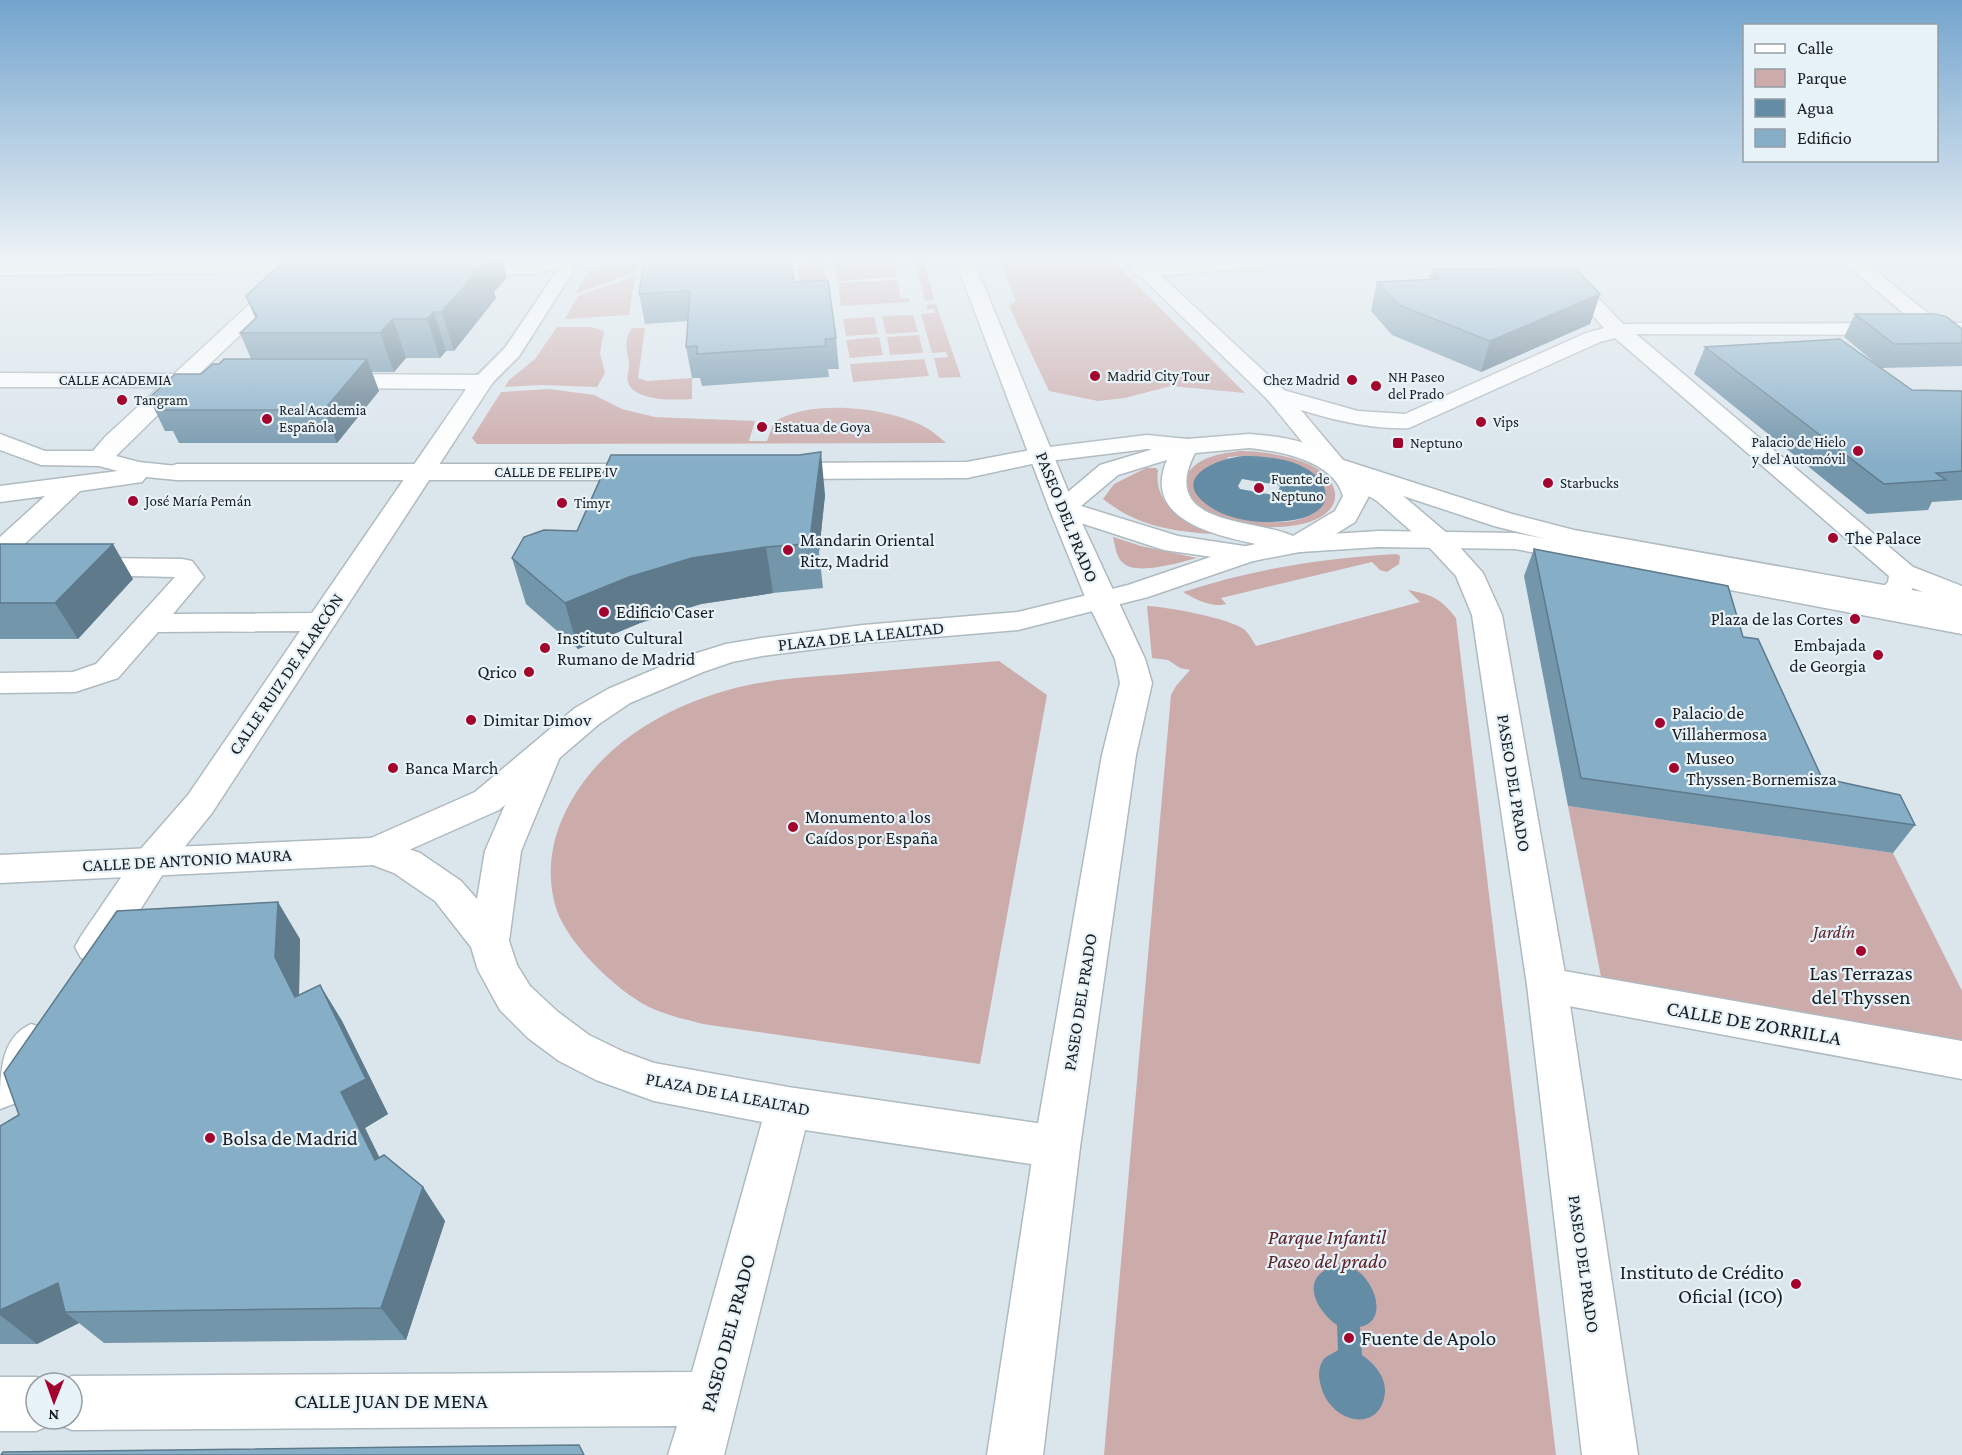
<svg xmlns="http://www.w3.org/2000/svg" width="1962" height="1455" viewBox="0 0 1962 1455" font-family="'Crimson Pro',serif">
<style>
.green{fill:#ccabab;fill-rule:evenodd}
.water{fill:#648ca4;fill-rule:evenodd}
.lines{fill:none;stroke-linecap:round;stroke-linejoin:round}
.pedestrian-casing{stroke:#afbac1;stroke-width:4}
.minor-casing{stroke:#afbac1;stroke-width:3}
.tertiary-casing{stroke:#afbac1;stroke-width:3}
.trunk-casing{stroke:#afbac1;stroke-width:3}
.pedestrian{fill:#fff;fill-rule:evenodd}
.minor{fill:#fff;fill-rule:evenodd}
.tertiary{fill:#fff;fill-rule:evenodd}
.trunk{fill:#fff;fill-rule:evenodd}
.wall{fill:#7396ab}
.shaded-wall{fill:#5e7a8b}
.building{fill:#86aec7;stroke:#5e7a8b;stroke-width:1.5}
.poi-dot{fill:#a3042e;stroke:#e7f2f9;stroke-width:2}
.labels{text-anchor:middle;stroke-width:4.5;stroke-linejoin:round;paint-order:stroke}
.far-poi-label{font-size:15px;fill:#1a1e20;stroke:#e7f2f9;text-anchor:start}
.far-street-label{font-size:15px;fill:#1a1e20;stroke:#e7f2f9}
.street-label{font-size:18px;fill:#1a1e20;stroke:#e7f2f9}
.poi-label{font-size:18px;fill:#1a1e20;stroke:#e7f2f9;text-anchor:start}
.park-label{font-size:18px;font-style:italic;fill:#5d2227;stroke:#e7f2f9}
.near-poi-label{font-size:21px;fill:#1a1e20;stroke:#e7f2f9;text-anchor:start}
.near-street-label{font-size:21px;fill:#1a1e20;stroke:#e7f2f9}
.near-park-label{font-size:21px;font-style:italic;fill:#5d2227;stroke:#e7f2f9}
</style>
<rect width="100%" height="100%" fill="#dae5ec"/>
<path class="green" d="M 834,259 L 893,259 L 897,277 L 837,281 Z
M 914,259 L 924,259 L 934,300 L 925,301 Z
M 999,259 L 1111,259 L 1245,393 L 1171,386 L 1125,398 L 1098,401 L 1049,391 L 1009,306 L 1016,301 Z
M 823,261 L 830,307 L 802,308 L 798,263 Z
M 637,264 L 636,272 L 575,294 L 589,270 Z
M 635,276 L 629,315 L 565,319 L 578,296 Z
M 897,280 L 901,299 L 909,298 L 909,302 L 841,306 L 838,283 Z
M 936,304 L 961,377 L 939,378 L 934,358 L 948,357 L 946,352 L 932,353 L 921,314 L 935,313 L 934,309 L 927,309 L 926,305 Z
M 913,315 L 918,332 L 886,334 L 882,316 Z
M 874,317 L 878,334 L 846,336 L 843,319 Z
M 557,327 L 591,327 L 604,331 L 600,353 L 605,373 L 597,387 L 541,385 L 505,387 L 509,380 L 535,359 Z
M 632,328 L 645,328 L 638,378 L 647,381 L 692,378 L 692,399 C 676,400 634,402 628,382 C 626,376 630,369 629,363 C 627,349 623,342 632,328 Z
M 919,335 L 923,353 L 890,355 L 887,337 Z
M 879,337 L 883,355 L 850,358 L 846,340 Z
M 924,359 L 929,376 L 853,382 L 850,364 Z
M 549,389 L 594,395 L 622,409 L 655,417 L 755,421 L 749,441 L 767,441 L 774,422 C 810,399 882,407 919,424 C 929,428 938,436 946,443 L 477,444 L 472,438 L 501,392 Z
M 1240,451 C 1267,451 1330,459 1335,493 C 1336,502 1332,508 1326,513 C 1299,537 1206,530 1189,496 C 1187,491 1186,483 1185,478 C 1196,457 1218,454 1240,451 ZM 1243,456 L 1273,458 L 1326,496 C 1313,535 1245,522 1216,510 L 1228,457 Z
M 1146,468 L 1156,468 L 1158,470 C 1153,506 1185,520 1212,534 C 1171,531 1137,526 1103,499 L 1114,484 Z
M 1113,537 L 1141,546 L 1197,558 C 1181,562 1137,576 1123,563 C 1116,557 1115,545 1113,537 Z
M 1397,554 L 1400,556 L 1399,564 L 1387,572 L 1380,570 L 1372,562 L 1221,598 L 1226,604 C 1212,608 1195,599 1183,592 C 1253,569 1324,558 1397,554 Z
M 1408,590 C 1433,595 1440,598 1456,618 L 1556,1455 L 1104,1455 L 1171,695 L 1176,686 L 1190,670 L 1180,668 L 1168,660 L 1152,658 L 1147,606 C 1167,607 1230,618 1245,630 C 1249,634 1253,641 1256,646 L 1420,602 Z
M 999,661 L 1047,695 L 980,1064 L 703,1024 C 684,1019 665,1015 647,1006 C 615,989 567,943 556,908 C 545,872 552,835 570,803 C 607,735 686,696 759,683 C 792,677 826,676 859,673 C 905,669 952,665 999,661 Z
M 1568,806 L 1893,853 L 1962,991 L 1962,1042 L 1601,977 Z"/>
<path class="water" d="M 1243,456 C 1269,456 1306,459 1322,483 C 1326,490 1327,498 1323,505 C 1315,516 1299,520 1286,521 C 1263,524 1236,521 1215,510 C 1167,482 1209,460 1243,456 ZM 1242,479 L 1278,485 L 1280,487 L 1276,495 L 1273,495 L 1240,489 L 1238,486 Z
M 1333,1266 C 1339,1266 1347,1266 1352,1268 C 1374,1277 1390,1321 1360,1327 L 1362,1355 C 1374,1363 1386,1377 1385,1392 C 1381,1436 1327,1423 1320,1382 C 1318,1374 1319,1367 1323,1360 C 1326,1356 1334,1353 1338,1350 L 1337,1325 C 1322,1315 1303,1289 1321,1273 C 1324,1270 1330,1268 1333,1266 Z"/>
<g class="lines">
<defs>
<path id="pedestrian" d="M 558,259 L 570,259 L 575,268 L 519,356 L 489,386 L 475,386 L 472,382 L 475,378 L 505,348 L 559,268 L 556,262 Z"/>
<path id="minor" d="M 550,259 L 575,259 L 571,266 L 533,274 L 461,274 L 454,272 L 451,268 L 454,264 L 461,262 L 533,262 Z
M 1219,259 L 1296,259 L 1294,263 L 1287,265 L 1143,277 L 1136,275 L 1133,271 L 1136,267 L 1143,265 Z
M 1542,259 L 1561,259 L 1623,324 L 1915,323 L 1840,259 L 1861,259 L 1940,323 L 1962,323 L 1962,335 L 1949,335 L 1940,339 L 1930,335 L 1636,334 L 1913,567 L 1962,586 L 1962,604 L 1934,597 L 1913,588 L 1905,597 L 1892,603 L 1962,616 L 1962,634 L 1515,549 L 1379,547 L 1300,552 L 1290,550 L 1286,544 L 1290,538 L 1300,536 L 1379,531 L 1515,533 L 1878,600 L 1875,595 L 1888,582 L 1889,576 L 1615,338 L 1600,342 L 1409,428 C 1360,430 1314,414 1268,400 L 1265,395 L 1268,390 L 1276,388 L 1358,411 L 1405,414 L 1586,333 L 1604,328 Z
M 322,262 L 329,264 L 332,268 L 329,272 L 0,275 L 0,263 Z
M 285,276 L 292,278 L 295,282 L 292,286 L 199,374 L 221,376 L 224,381 L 221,386 L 185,388 L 116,456 L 139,462 L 186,467 L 190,472 L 186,477 L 177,480 L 146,477 L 142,482 L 80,491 L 11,557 L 182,559 L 192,561 L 204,577 L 173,614 L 312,613 L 466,389 L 331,388 L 323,386 L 320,381 L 323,376 L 331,374 L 482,375 L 490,377 L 493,382 L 212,813 L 165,871 L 109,958 L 95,963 L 81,958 L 75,947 L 81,936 L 139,851 L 188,795 L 300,631 L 158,632 L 118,678 L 75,692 L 0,693 L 0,673 L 73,672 L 96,664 L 175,577 L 0,573 L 0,537 L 45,496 L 0,502 L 0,486 L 118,471 L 99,466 L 41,465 L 0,450 L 0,434 L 45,451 L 93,451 L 105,437 L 159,387 L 0,387 L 0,373 L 174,374 L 278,278 Z
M 1187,439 L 1196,441 L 1199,446 L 1196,451 L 1118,475 L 1081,506 L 1178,536 L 1257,548 L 1261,554 L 1257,560 L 1247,562 L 1164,550 L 1053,514 L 1049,508 L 1100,465 Z
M 545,740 L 557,744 L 562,752 L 521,851 L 509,941 L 517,965 L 530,986 L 558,1012 L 589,1035 L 624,1052 L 654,1063 L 788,1087 L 1057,1126 L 1073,1132 L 1080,1147 L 1073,1162 L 1057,1168 L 805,1130 L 724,1455 L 668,1455 L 677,1426 L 72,1430 L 55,1423 L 36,1431 L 0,1431 L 0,1377 L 36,1377 L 50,1383 L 36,1383 L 36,1419 L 72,1419 L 72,1383 L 56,1383 L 72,1376 L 692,1372 L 762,1122 L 654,1101 L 596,1080 L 559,1061 L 528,1038 L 500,1010 L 478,970 L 471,947 L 435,901 L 394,873 L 362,861 L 357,851 L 362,841 L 375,837 L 420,853 L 461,881 L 477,899 L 485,851 L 528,752 L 533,744 Z
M 1547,968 L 1962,1041 L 1962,1079 L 1547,1002 L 1533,997 L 1527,985 L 1533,973 Z
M 31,1024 L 46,1029 L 52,1042 L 16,1103 L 0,1109 C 0,1074 0,1038 31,1024 Z"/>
<path id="tertiary" d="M 1249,434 C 1278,436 1312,441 1337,458 L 1512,514 L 1574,530 L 1962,599 L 1962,617 L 1573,546 L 1494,526 L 1364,483 L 1369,496 L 1355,522 L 1310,550 L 1253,561 L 1148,597 L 1018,630 L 863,643 L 762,656 L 732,662 L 703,672 L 630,703 L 599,724 L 499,810 L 375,865 L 0,883 L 0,855 L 371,838 L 475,792 L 575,708 L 608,689 L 681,658 L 726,644 L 762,638 L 863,625 L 1018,612 L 1128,585 L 1237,548 L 1256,544 C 1208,534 1136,516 1171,452 L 1147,449 L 1041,462 L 967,478 L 778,479 L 769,476 L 765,471 L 769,466 L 778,463 L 967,462 L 1041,448 L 1147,435 L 1187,439 ZM 1249,448 C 1280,451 1334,461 1343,496 L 1335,511 L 1293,536 C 1255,518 1157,527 1195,453 Z
M 177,464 L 649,464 L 658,467 L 662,472 L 658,477 L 649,480 L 177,480 L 168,477 L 164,472 L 168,467 Z"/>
<path id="trunk" d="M 955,259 L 973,259 L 1075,508 L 1145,659 L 1152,683 L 1136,755 L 1080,1147 L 1043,1455 L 987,1455 L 1034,1147 L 1102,755 L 1120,683 L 1115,659 L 1086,599 L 1049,508 Z
M 1123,259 L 1143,259 L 1284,390 L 1343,460 L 1395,489 L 1448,534 L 1483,573 L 1502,615 L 1567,985 L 1638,1455 L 1582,1455 L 1527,985 L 1472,615 L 1456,576 L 1428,546 L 1377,501 L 1325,470 L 1268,400 Z"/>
</defs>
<use href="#pedestrian" class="pedestrian-casing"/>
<use href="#minor" class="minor-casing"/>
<use href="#tertiary" class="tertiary-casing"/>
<use href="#trunk" class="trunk-casing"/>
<use href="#pedestrian" class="pedestrian"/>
<use href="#minor" class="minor"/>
<use href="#tertiary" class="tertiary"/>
<use href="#trunk" class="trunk"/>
</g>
<path class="wall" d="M 1432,269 L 1600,294 L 1590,324 L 1481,372 L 1392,335 L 1371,311 L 1377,282 L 1429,279 Z
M 507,277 L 494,292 L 496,298 L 454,351 L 446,351 L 440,358 L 406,358 L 394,372 L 372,372 L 379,391 L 337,443 L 179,443 L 173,431 L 165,431 L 149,398 L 201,374 L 219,364 L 251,359 L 240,333 L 255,318 L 246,296 Z
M 794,282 L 836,338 L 839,369 L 828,369 L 829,377 L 702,386 L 700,378 L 692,378 L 686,347 L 688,321 L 645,324 L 639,294 Z
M 1855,314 L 1962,329 L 1962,366 L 1881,368 L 1844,337 Z
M 1705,347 L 1912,390 L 1962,391 L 1962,500 L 1932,502 L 1928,510 L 1867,514 L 1694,374 Z
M 825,495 L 819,552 L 823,588 L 773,593 L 701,604 L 640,623 L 578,649 L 526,604 L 512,558 L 577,531 Z
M 0,544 L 133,579 L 78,639 L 0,639 Z
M 1534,549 L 1743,637 L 1822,778 L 1915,825 L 1893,853 L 1568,806 L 1524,576 Z
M 300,939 L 299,995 L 320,985 L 342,1021 L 388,1114 L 365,1128 L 379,1158 L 423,1187 L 445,1221 L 406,1340 L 104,1343 L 79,1323 L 37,1344 L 0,1344 L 0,1126 Z"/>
<path class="shaded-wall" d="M 482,259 L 502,259 L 507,277 L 494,292 L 496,298 L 454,351 L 442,312 Z
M 1600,294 L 1590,324 L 1481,372 L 1490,341 Z
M 434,312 L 446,351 L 440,358 L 427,319 Z
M 393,319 L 406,358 L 394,372 L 380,333 Z
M 367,359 L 379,391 L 337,443 L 324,410 Z
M 821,452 L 825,495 L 819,552 L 818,543 L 811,531 Z
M 113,544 L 133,579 L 78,639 L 55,603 Z
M 766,547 L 773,593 L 701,604 L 640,623 L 578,649 L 565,603 L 629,577 L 692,558 Z
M 278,902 L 300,939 L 299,994 L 319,1034 L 295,997 L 275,957 Z
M 320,985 L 342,1021 L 388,1114 L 365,1128 L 398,1195 L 375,1160 L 341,1092 Z
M 423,1187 L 445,1221 L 406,1340 L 381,1308 Z
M 58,1283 L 65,1312 L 79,1323 L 37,1344 L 0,1315 L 0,1310 Z"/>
<path class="building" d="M 286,259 L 482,259 L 480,261 L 486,261 L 442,312 L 434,312 L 427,319 L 393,319 L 380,333 L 240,333 L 257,317 L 246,296 Z
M 644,259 L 791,259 L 794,282 L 828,280 L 836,338 L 825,339 L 826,346 L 697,354 L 697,346 L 686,347 L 690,291 L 639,294 Z
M 1575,268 L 1600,294 L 1490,341 L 1399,305 L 1377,282 L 1439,279 L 1432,269 Z
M 1855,314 L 1936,314 L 1947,317 L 1962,329 L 1962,343 L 1894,344 Z
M 1840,339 L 1912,390 L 1962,391 L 1962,471 L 1936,473 L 1946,480 L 1884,484 L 1705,347 Z
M 224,359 L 367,359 L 324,410 L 163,410 L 175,398 L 149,398 L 175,374 L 201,374 L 213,364 L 219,364 Z
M 821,452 L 811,531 L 818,543 L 766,547 L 692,558 L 629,577 L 565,603 L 512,558 L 524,537 L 544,530 L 577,531 L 611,455 L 799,455 Z
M 0,544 L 113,544 L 55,603 L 0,603 Z
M 1534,549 L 1728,586 L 1743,637 L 1758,639 L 1822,778 L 1900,795 L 1915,825 L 1581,778 Z
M 278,902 L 275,957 L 295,997 L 320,985 L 366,1079 L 341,1092 L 375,1160 L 384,1155 L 423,1187 L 381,1308 L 65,1312 L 58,1283 L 0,1310 L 0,1126 L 19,1115 L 4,1073 L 117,911 Z
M 579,1445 L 584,1455 L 1,1455 L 3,1452 Z"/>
<linearGradient id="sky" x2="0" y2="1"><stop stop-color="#73a4cd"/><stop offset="0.56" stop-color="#eef3f6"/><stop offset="1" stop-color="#eef3f6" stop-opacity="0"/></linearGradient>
<rect width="1962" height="463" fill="url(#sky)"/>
<g class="poi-dot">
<circle cx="1095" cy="376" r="6"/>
<circle cx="1352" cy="380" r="6"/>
<circle cx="1376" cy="386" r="6"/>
<circle cx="122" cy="400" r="6"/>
<circle cx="267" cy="419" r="6"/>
<circle cx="1481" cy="422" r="6"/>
<circle cx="762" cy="427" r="6"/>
<rect x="1392" y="437" width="12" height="12" rx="3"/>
<circle cx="1858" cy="451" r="6"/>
<circle cx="1548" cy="483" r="6"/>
<circle cx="1259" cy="488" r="6"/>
<circle cx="133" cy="501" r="6"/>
<circle cx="562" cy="503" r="6"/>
<circle cx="1833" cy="538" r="6"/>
<circle cx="788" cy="550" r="6"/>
<circle cx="604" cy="612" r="6"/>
<circle cx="1855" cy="619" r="6"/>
<circle cx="545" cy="648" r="6"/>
<circle cx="1878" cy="655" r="6"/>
<circle cx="529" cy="672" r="6"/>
<circle cx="471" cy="720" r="6"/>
<circle cx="1660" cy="723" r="6"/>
<circle cx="393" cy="768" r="6"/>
<circle cx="1674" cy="768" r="6"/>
<circle cx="793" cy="827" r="6"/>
<circle cx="1861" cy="951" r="6"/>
<circle cx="210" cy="1138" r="6"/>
<circle cx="1796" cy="1284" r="6"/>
<circle cx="1349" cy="1338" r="6"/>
</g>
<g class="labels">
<g class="far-poi-label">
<text x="1107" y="381">Madrid City Tour</text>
<text x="1388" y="382">NH Paseo<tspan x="1388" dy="17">del Prado</tspan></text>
<text x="1340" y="385" text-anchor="end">Chez Madrid</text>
<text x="134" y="405">Tangram</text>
<text x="279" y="415">Real Academia<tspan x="279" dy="17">Española</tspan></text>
<text x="1493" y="427">Vips</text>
<text x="774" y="432">Estatua de Goya</text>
<text x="1846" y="447" text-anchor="end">Palacio de Hielo<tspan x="1846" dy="17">y del Automóvil</tspan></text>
<text x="1410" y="448">Neptuno</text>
<text x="1271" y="484">Fuente de<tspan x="1271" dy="17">Neptuno</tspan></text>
<text x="1560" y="488">Starbucks</text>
<text x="145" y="506">José María Pemán</text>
<text x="574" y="508">Timyr</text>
</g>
<g class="far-street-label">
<text x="115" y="385">CALLE ACADEMIA</text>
<text x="556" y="477">CALLE DE FELIPE IV</text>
</g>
<g class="street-label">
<text transform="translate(1067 517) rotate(68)" y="6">PASEO DEL PRADO</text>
<text transform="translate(861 636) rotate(-6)" y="6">PLAZA DE LA LEALTAD</text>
<text transform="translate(286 674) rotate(-56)" y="6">CALLE RUIZ DE ALARCÓN</text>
<text transform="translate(1514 783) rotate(81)" y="6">PASEO DEL PRADO</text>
<text transform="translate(187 860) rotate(-3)" y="6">CALLE DE ANTONIO MAURA</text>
<text transform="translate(1080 1002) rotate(-81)" y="6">PASEO DEL PRADO</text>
<text transform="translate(728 1094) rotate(11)" y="6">PLAZA DE LA LEALTAD</text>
<text transform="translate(1584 1264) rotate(82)" y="6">PASEO DEL PRADO</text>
</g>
<g class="poi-label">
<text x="1845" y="544">The Palace</text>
<text x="800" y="546">Mandarin Oriental<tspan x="800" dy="21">Ritz, Madrid</tspan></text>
<text x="616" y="618">Edificio Caser</text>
<text x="1843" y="625" text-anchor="end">Plaza de las Cortes</text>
<text x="557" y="644">Instituto Cultural<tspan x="557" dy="21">Rumano de Madrid</tspan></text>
<text x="1866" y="651" text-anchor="end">Embajada<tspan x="1866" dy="21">de Georgia</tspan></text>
<text x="517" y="678" text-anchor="end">Qrico</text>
<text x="1672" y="719">Palacio de<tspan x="1672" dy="21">Villahermosa</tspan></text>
<text x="483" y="726">Dimitar Dimov</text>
<text x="1686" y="764">Museo<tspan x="1686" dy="21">Thyssen-Bornemisza</tspan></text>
<text x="405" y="774">Banca March</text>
<text x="805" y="823">Monumento a los<tspan x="805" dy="21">Caídos por España</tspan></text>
</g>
<g class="park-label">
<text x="1834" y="938">Jardín</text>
</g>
<g class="near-poi-label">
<text x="1861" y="980" text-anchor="middle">Las Terrazas<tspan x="1861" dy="24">del Thyssen</tspan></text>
<text x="222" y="1145">Bolsa de Madrid</text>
<text x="1784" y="1279" text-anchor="end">Instituto de Crédito<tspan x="1784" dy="24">Oficial (ICO)</tspan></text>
<text x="1361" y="1345">Fuente de Apolo</text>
</g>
<g class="near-street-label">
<text transform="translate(1754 1023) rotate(10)" y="7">CALLE DE ZORRILLA</text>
<text transform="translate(728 1333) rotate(-75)" y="7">PASEO DEL PRADO</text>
<text x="391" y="1408">CALLE JUAN DE MENA</text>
</g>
<g class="near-park-label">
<text x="1327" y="1244">Parque Infantil<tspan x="1327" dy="24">Paseo del prado</tspan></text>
</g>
</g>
<rect x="1743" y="24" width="195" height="138" fill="#e7f2f9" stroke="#959da2" stroke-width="1.5"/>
<rect x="1755" y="44" width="30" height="9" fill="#ffffff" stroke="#959da2" stroke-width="1.5"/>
<text x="1797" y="54" font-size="18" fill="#1a1e20">Calle</text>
<rect x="1755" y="69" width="30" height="18" fill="#ccabab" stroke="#959da2" stroke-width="1.5"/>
<text x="1797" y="84" font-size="18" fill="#1a1e20">Parque</text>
<rect x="1755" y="99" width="30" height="18" fill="#648ca4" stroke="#959da2" stroke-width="1.5"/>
<text x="1797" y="114" font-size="18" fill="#1a1e20">Agua</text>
<rect x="1755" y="129" width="30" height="18" fill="#86aec7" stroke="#959da2" stroke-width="1.5"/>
<text x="1797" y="144" font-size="18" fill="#1a1e20">Edificio</text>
<g transform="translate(54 1401) rotate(181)"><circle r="28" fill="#e7f2f9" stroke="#959da2" stroke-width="1.5"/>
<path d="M0-4.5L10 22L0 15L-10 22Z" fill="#a3042e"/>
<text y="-9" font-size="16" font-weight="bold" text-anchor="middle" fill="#1a1e20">N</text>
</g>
</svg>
